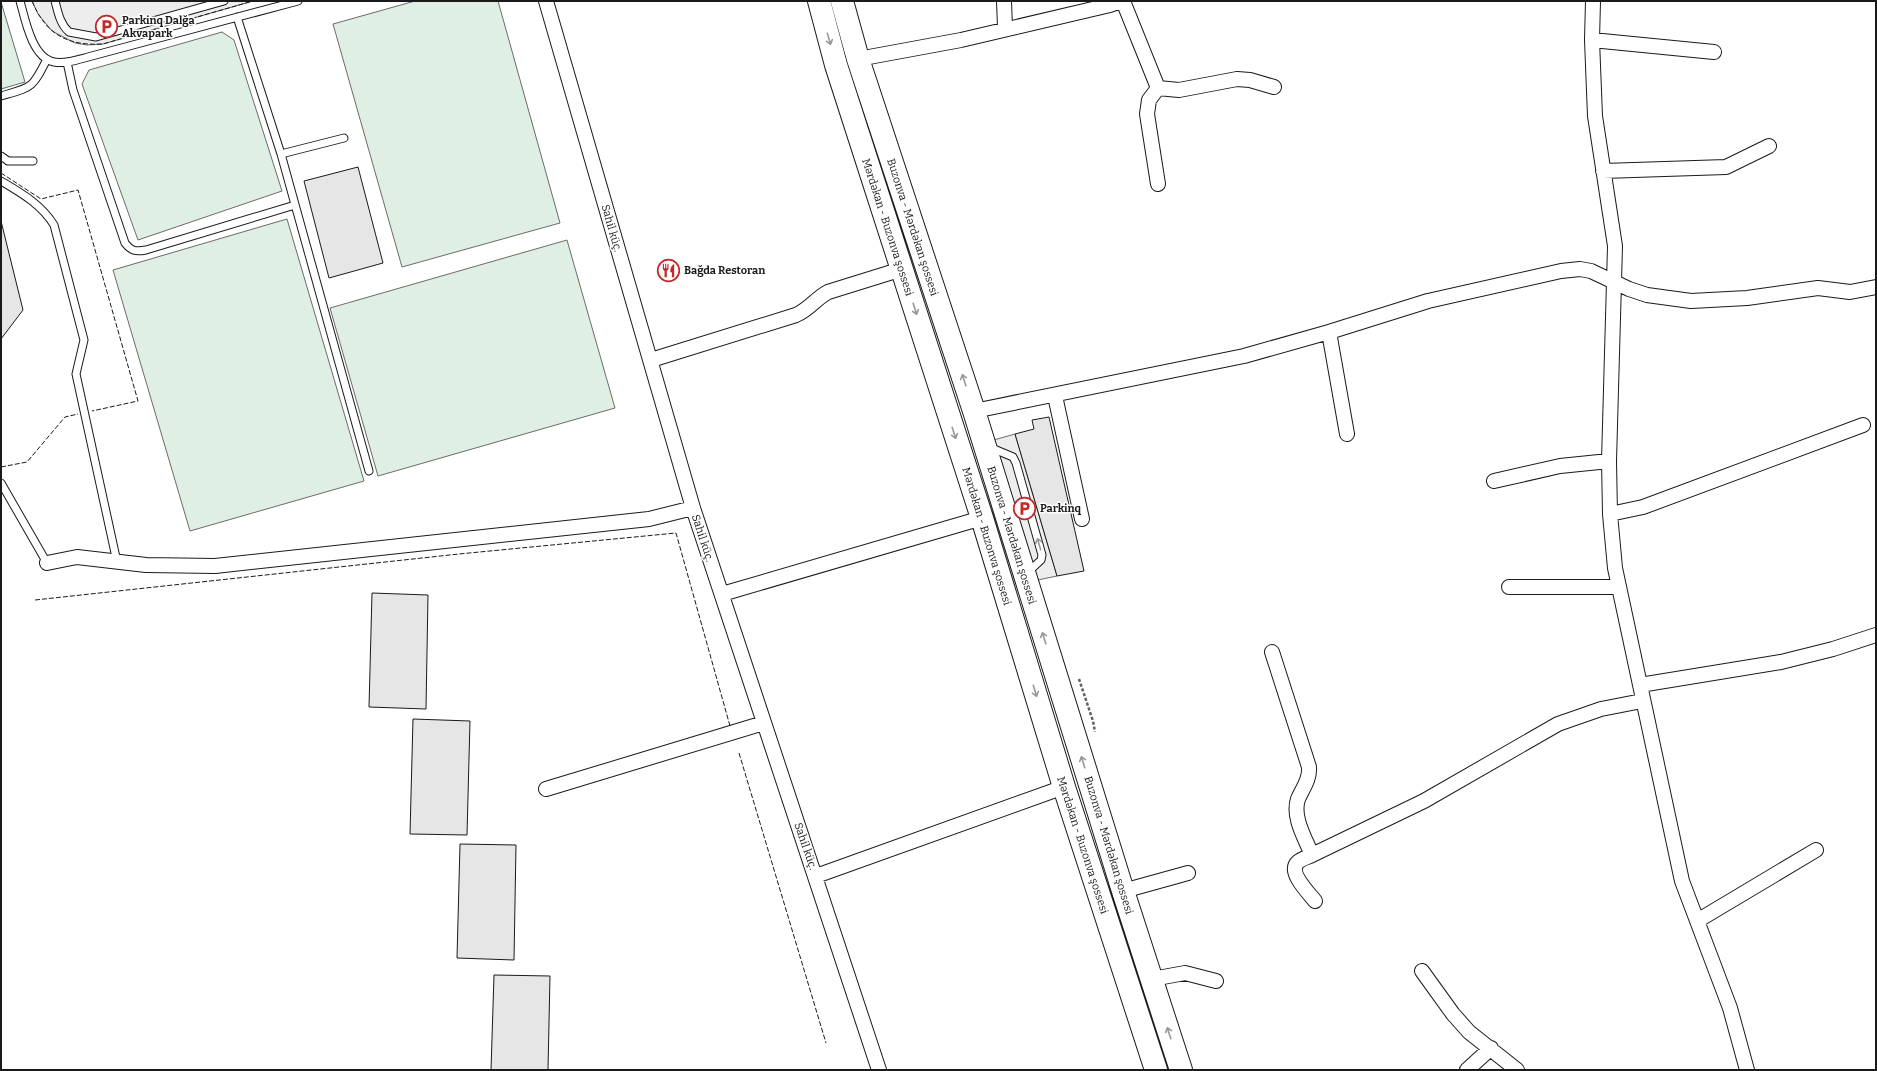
<svg xmlns="http://www.w3.org/2000/svg" width="1877" height="1071" viewBox="0 0 1877 1071" font-family="Bitter,serif">
<style>
.green{fill:#e0efe3;stroke:#6a6a6a}
.parking{fill:#ededed;stroke:#6a6a6a}
.building{fill:#e6e6e6;stroke:#1a1a1a}
.lines{fill:none;stroke-linecap:round;stroke-linejoin:round}
.service-casing{stroke:#1a1a1a;stroke-width:9}
.minor-casing{stroke:#1a1a1a;stroke-width:16}
.primary-casing{stroke:#1a1a1a;stroke-width:24}
.path{stroke:#5f5f5f;stroke-width:2.5;stroke-dasharray:3 2;stroke-linecap:butt}
.service{stroke:#fff;stroke-width:7}
.minor{stroke:#fff;stroke-width:14}
.primary{stroke:#fff;stroke-width:22}
.fence{stroke:#1a1a1a;stroke-width:1;stroke-dasharray:5 2;stroke-linecap:butt}
.oneway{stroke:#989898}
.labels{text-anchor:middle;stroke-width:3;stroke-linejoin:round;paint-order:stroke}
.poi-label{font-size:11px;font-weight:bold;fill:#1a1a1a;stroke:#fff;text-anchor:start}
.street-label{font-size:11px;fill:#1a1a1a;stroke:#fff}
</style>
<rect width="100%" height="100%" fill="#fff"/>
<path class="green" d="M 415,1 L 498,1 L 560,223 L 402,267 L 333,24 Z
M 1,2 L 25,82 L 1,89 Z
M 222,32 L 234,40 L 282,191 L 138,240 L 82,84 L 89,70 Z
M 287,219 L 364,481 L 190,531 L 113,270 Z
M 567,240 L 615,408 L 378,476 L 330,308 Z"/>
<path class="parking" d="M 32,1 L 253,1 L 103,44 L 87,45 L 75,43 L 52,31 L 38,14 Z
M 1015,434 L 1057,576 L 1033,581 L 990,441 Z"/>
<path class="building" d="M 358,167 L 383,263 L 329,278 L 304,181 Z
M 1,221 L 23,310 L 1,339 Z
M 1049,417 L 1084,571 L 1057,576 L 1015,434 L 1034,429 L 1032,420 Z
M 372,593 L 428,595 L 426,709 L 369,707 Z
M 413,719 L 470,721 L 467,835 L 410,834 Z
M 460,844 L 516,845 L 514,960 L 457,958 Z
M 494,975 L 550,976 L 548,1070 L 491,1070 Z"/>
<g class="lines">
<defs>
<path id="service" d="M 20,1 C 25,19 32,58 54,62 C 65,64 77,60 88,57 L 298,1
M 55,1 C 58,12 60,24 69,32 L 96,37 L 224,1
M 237,17 L 281,154 L 369,471
M 67,62 L 73,90 L 125,243 C 131,251 136,252 146,250 L 295,205
M 1,96 C 32,87 32,89 47,59
M 281,154 L 344,138
M 1,156 L 8,161 L 33,161
M 1,181 C 21,193 41,204 54,225 L 84,340 L 76,374 L 117,562
M 989,447 L 1013,457 L 1016,463 L 1042,555 L 1041,560 L 1027,573
M 1,483 L 47,563"/>
<path id="minor" d="M 546,1 L 693,508 L 879,1070
M 1004,1 L 1005,28
M 1123,1 L 1158,88 L 1179,90 L 1237,79 L 1250,80 L 1274,87
M 1593,1 L 1592,40 L 1595,116 L 1615,246 L 1609,461 L 1610,514 L 1615,568 L 1682,881 L 1730,1008 L 1747,1070
M 1592,40 L 1714,52
M 858,59 L 961,40 L 1110,5 L 1121,1
M 1603,171 L 1726,167 L 1769,146
M 1158,184 L 1147,114 L 1149,100 L 1158,88
M 1329,332 L 1347,434
M 651,360 L 796,315 C 810,309 815,299 828,292 L 902,269
M 1055,396 L 1082,519
M 974,411 L 1244,356 L 1329,332 L 1428,301 L 1561,271 L 1580,269 L 1591,271 L 1629,289 L 1647,295 L 1691,301 L 1747,298 L 1818,288 L 1850,292 L 1876,287
M 1494,481 L 1560,466 L 1609,461
M 1610,514 L 1643,507 L 1863,425
M 47,563 L 77,557 L 146,565 L 215,566 L 649,519 L 693,508
M 1509,587 L 1618,587
M 722,594 L 982,518
M 1272,652 L 1309,767 C 1310,779 1303,788 1298,799 C 1292,817 1305,838 1312,855 L 1424,801 L 1558,724 L 1601,709 L 1642,701
M 1640,685 L 1781,662 L 1833,649 L 1876,635
M 546,789 L 764,723
M 1312,855 C 1308,857 1301,859 1298,862 C 1287,872 1309,893 1315,901
M 816,876 L 1064,787
M 1123,891 L 1188,873
M 1697,921 L 1816,850
M 1422,971 L 1453,1014 L 1469,1032 L 1517,1070
M 1152,979 L 1185,973 L 1216,981
M 1467,1070 L 1491,1048"/>
<path id="primary" d="M 819,1 L 836,65 L 982,518 L 1064,787 L 1156,1070
M 842,1 L 858,59 L 974,411 L 1123,891 L 1181,1070"/>
</defs>
<use href="#service" class="service-casing"/>
<use href="#minor" class="minor-casing"/>
<use href="#primary" class="primary-casing"/>
<path class="path" d="M 1079,679 L 1093,721 L 1095,732"/>
<use href="#service" class="service"/>
<use href="#minor" class="minor"/>
<use href="#primary" class="primary"/>
<path class="fence" d="M 32,1 C 46,35 68,46 103,44 L 253,1
M 1,173 L 41,199 L 78,190 L 138,401 L 92,411
M 1,467 L 27,462 L 65,417 L 78,414
M 35,600 L 459,554 L 676,533 L 730,726
M 739,753 L 826,1043"/>
</g>
<defs><path id="oneway-shaft" d="M-6 0H5M1.5-3L5.5 0L1.5 3" fill="none" stroke-width="1.6" stroke-linecap="round" stroke-linejoin="round"/></defs>
<g class="oneway">
<use href="#oneway-shaft" transform="translate(829 39) rotate(74)"/>
<use href="#oneway-shaft" transform="translate(915 309) rotate(72)"/>
<use href="#oneway-shaft" transform="translate(964 380) rotate(-108)"/>
<use href="#oneway-shaft" transform="translate(954 433) rotate(72)"/>
<use href="#oneway-shaft" transform="translate(1039 544) rotate(-106)"/>
<use href="#oneway-shaft" transform="translate(1044 638) rotate(-107)"/>
<use href="#oneway-shaft" transform="translate(1035 691) rotate(73)"/>
<use href="#oneway-shaft" transform="translate(1083 762) rotate(-107)"/>
<use href="#oneway-shaft" transform="translate(1169 1033) rotate(-108)"/>
</g>
<defs>
<symbol id="parking-ring" viewBox="-11 -11 22 22"><circle r="9.5" fill="#fff" stroke="#c62828" stroke-width="1.5"/><path d="M-3.5-5.5H1a3.5 3.5 0 0 1 0 7H-1V5.5H-3.5ZM-1-3.4V-.6H.8a1.4 1.4 0 0 0 0-2.8Z" fill="#c62828"/></symbol>
<symbol id="restaurant-ring" viewBox="-11 -11 22 22"><circle r="9.5" fill="#fff" stroke="#c62828" stroke-width="1.5"/><path d="M-5-6h1v4h1v-4h1v4h1v-4h1v5L-1.5 .5V6h-2V.5L-5-1ZM5-6V6H3V1.5H1.5Q1.5-4 5-6Z" fill="#c62828"/></symbol>
</defs>
<g fill-rule="evenodd">
<use href="#parking-ring" x="94" y="14" width="25" height="25"/>
<use href="#restaurant-ring" x="656" y="258" width="25" height="25"/>
<use href="#parking-ring" x="1012" y="496" width="25" height="25"/>
</g>
<g class="labels">
<g class="poi-label">
<text x="122" y="24">Parkinq Dalğa<tspan x="122" dy="13">Akvapark</tspan></text>
<text x="684" y="274">Bağda Restoran</text>
<text x="1040" y="512">Parkinq</text>
</g>
<g class="street-label">
<text transform="translate(888 227) rotate(72)" y="4">Mərdəkan - Buzonva şossesi</text>
<text transform="translate(913 227) rotate(72)" y="4">Buzonva - Mərdəkan şossesi</text>
<text transform="translate(612 228) rotate(74)" y="4">Sahil küç.</text>
<text transform="translate(1012 535) rotate(73)" y="4">Buzonva - Mərdəkan şossesi</text>
<text transform="translate(987 536) rotate(73)" y="4">Mərdəkan - Buzonva şossesi</text>
<text transform="translate(703 538) rotate(72)" y="4">Sahil küç.</text>
<text transform="translate(1083 845) rotate(72)" y="4">Mərdəkan - Buzonva şossesi</text>
<text transform="translate(1109 845) rotate(73)" y="4">Buzonva - Mərdəkan şossesi</text>
<text transform="translate(806 846) rotate(71)" y="4">Sahil küç.</text>
</g>
</g>
<rect width="1877" height="1071" fill="none" stroke="#1a1a1a" stroke-width="4"/>
</svg>
